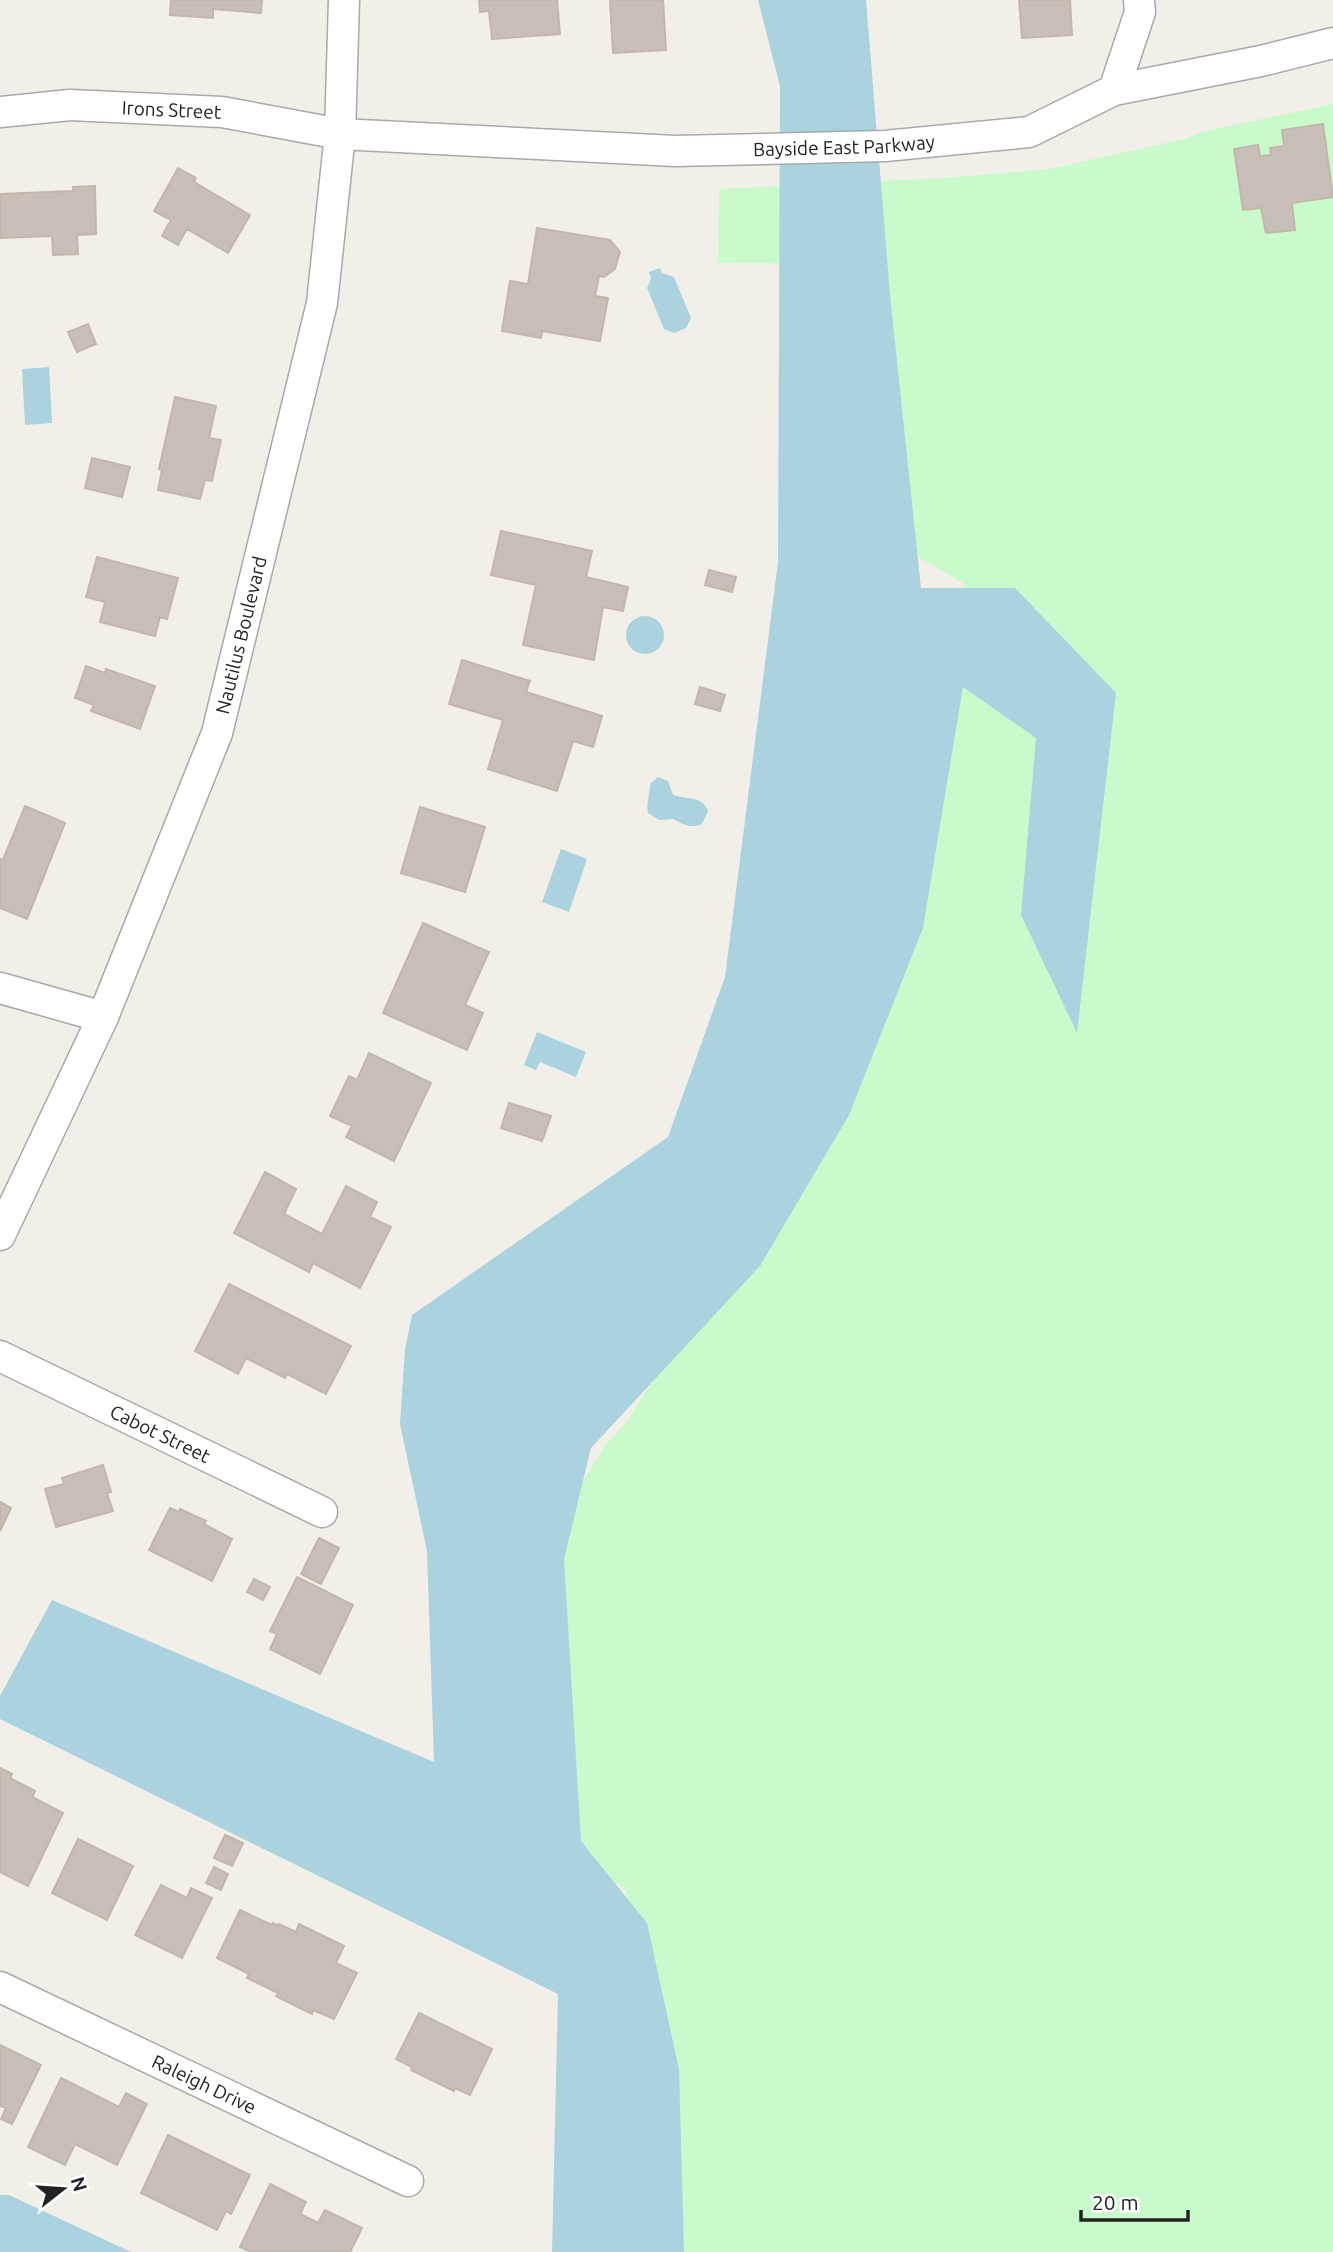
<svg xmlns="http://www.w3.org/2000/svg" width="1333" height="2252" viewBox="0 0 1333 2252" font-family="Ubuntu,sans-serif">
<style>
.park{fill:#c8facc}
.water{fill:#aad3df}
.building{fill:#c7bfb8;stroke:#c4b6ab;stroke-width:2}
.lines{fill:none;stroke-linecap:round;stroke-linejoin:round}
.minor-casing{stroke:#a9a9a9;stroke-width:33}
.minor{stroke:#fff;stroke-width:30}
.labels{text-anchor:middle;stroke-width:6;stroke-linejoin:round;paint-order:stroke}
.street-label{font-size:19px;fill:#222;stroke:#fff}
</style>
<rect width="100%" height="100%" fill="#f2efe9"/>
<path class="park" d="M 1333,104 L 1333,2252 L 678,2252 L 643,1951 L 624,1887 L 596,1874 L 579,1847 L 548,1536 L 605,1446 L 627,1421 L 654,1379 L 957,660 L 965,584 L 918,557 L 913,546 L 843,264 L 718,263 L 719,189 L 945,178 L 1050,169 L 1188,138 L 1202,132 Z"/>
<path class="water" d="M 758,0 L 866,0 L 890,295 L 921,588 L 1015,588 L 1116,693 L 1077,1033 L 1021,915 L 1036,738 L 963,687 L 923,928 L 849,1115 L 760,1266 L 591,1448 L 564,1559 L 581,1841 L 647,1923 L 679,2069 L 684,2252 L 552,2252 L 558,1994 L 0,1719 L 0,1696 L 52,1600 L 434,1762 L 427,1551 L 400,1424 L 405,1349 L 412,1315 L 668,1137 L 725,977 L 778,562 L 780,86 Z
M 660,268 L 662,273 L 674,277 L 691,318 L 686,328 L 674,333 L 664,329 L 647,288 L 651,278 L 649,272 Z
M 49,367 L 52,423 L 25,425 L 22,369 Z
M626 635a19 19 0 1 1 38 0a19 19 0 1 1-38 0Z
M 658,777 L 668,781 L 673,795 C 687,800 702,795 708,811 L 702,824 C 691,829 682,824 673,819 L 659,820 L 648,813 C 646,803 650,794 650,784 Z
M 561,849 L 587,859 L 569,912 L 542,902 Z
M 537,1032 L 586,1052 L 576,1077 L 540,1062 L 536,1070 L 524,1065 Z
M 0,2195 L 9,2195 L 131,2252 L 0,2252 Z"/>
<path class="building" d="M 171,0 L 262,0 L 261,13 L 213,9 L 213,18 L 170,15 Z
M 479,0 L 557,0 L 560,34 L 492,39 L 489,11 L 480,12 Z
M 610,0 L 663,0 L 666,50 L 613,53 Z
M 1019,0 L 1070,0 L 1072,35 L 1022,38 Z
M 1323,124 L 1333,197 L 1292,203 L 1295,230 L 1266,233 L 1261,208 L 1243,210 L 1234,149 L 1258,145 L 1260,156 L 1271,155 L 1270,148 L 1284,146 L 1282,130 Z
M 178,168 L 196,178 L 194,182 L 250,215 L 228,253 L 187,229 L 178,245 L 162,236 L 171,220 L 154,211 Z
M 95,186 L 96,234 L 77,235 L 78,254 L 53,255 L 52,236 L 0,238 L 0,194 L 73,191 L 73,187 Z
M 537,228 L 610,240 L 620,252 L 615,269 L 604,277 L 599,276 L 595,296 L 608,298 L 600,341 L 542,331 L 541,338 L 502,331 L 510,281 L 528,284 Z
M 88,324 L 96,344 L 77,352 L 68,332 Z
M 175,397 L 216,406 L 209,438 L 221,440 L 212,481 L 205,480 L 200,499 L 158,490 L 162,470 L 159,469 Z
M 92,458 L 130,467 L 122,497 L 85,488 Z
M 501,531 L 592,551 L 586,577 L 628,587 L 623,611 L 603,607 L 594,660 L 523,645 L 536,585 L 491,575 Z
M 97,557 L 178,578 L 167,619 L 160,617 L 155,636 L 100,622 L 105,602 L 86,597 Z
M 709,570 L 736,577 L 732,592 L 705,585 Z
M 462,660 L 530,681 L 526,692 L 602,716 L 593,747 L 573,741 L 557,791 L 488,769 L 503,720 L 449,704 Z
M 86,666 L 105,673 L 106,669 L 155,686 L 140,729 L 91,711 L 94,705 L 75,698 Z
M 700,687 L 725,695 L 720,711 L 695,704 Z
M 25,806 L 65,823 L 27,919 L 0,908 L 0,859 L 3,860 Z
M 420,807 L 485,827 L 465,892 L 401,873 Z
M 423,923 L 489,952 L 465,1005 L 483,1013 L 467,1050 L 383,1013 Z
M 369,1053 L 431,1083 L 394,1161 L 346,1137 L 352,1126 L 330,1116 L 349,1076 L 357,1080 Z
M 509,1103 L 551,1116 L 542,1141 L 501,1128 Z
M 265,1172 L 296,1189 L 284,1214 L 322,1234 L 346,1186 L 377,1202 L 370,1217 L 391,1227 L 360,1288 L 313,1263 L 309,1272 L 234,1233 Z
M 229,1284 L 351,1346 L 326,1394 L 287,1374 L 285,1378 L 246,1358 L 238,1374 L 195,1351 Z
M 103,1465 L 111,1492 L 107,1493 L 113,1511 L 56,1527 L 45,1489 L 64,1484 L 62,1478 Z
M 0,1502 L 11,1508 L 0,1531 Z
M 170,1508 L 179,1512 L 180,1509 L 206,1521 L 204,1524 L 232,1539 L 212,1581 L 149,1550 Z
M 319,1538 L 339,1548 L 321,1584 L 301,1574 Z
M 297,1577 L 353,1605 L 320,1674 L 270,1649 L 277,1634 L 270,1631 Z
M 254,1579 L 270,1587 L 263,1600 L 247,1592 Z
M 0,1768 L 12,1774 L 10,1778 L 35,1791 L 32,1797 L 63,1813 L 28,1886 L 0,1872 Z
M 225,1835 L 243,1843 L 232,1866 L 214,1858 Z
M 78,1839 L 133,1866 L 107,1920 L 52,1893 Z
M 214,1867 L 228,1874 L 221,1890 L 206,1883 Z
M 161,1885 L 187,1898 L 191,1888 L 212,1898 L 182,1958 L 135,1935 Z
M 240,1910 L 272,1925 L 273,1923 L 279,1926 L 279,1924 L 296,1932 L 299,1924 L 344,1946 L 336,1963 L 357,1973 L 334,2019 L 313,2010 L 312,2014 L 276,1996 L 278,1993 L 247,1978 L 249,1974 L 217,1958 Z
M 419,2013 L 492,2049 L 470,2095 L 455,2088 L 454,2091 L 411,2070 L 412,2067 L 396,2059 Z
M 0,2045 L 41,2065 L 12,2124 L 1,2119 L 6,2108 L 0,2106 Z
M 61,2078 L 119,2107 L 126,2093 L 147,2104 L 117,2165 L 75,2144 L 65,2165 L 28,2147 Z
M 168,2135 L 250,2175 L 231,2214 L 226,2211 L 217,2230 L 141,2193 Z
M 270,2184 L 306,2202 L 300,2214 L 318,2223 L 325,2210 L 362,2228 L 350,2252 L 251,2252 L 240,2247 Z"/>
<g class="lines">
<defs>
<g id="minor">
<path d="M 1114,90 L 1140,12 L 1139,0"/>
<path id="s1" d="M 0,112 L 70,105 L 222,112 L 340,134 L 675,151 L 885,146 L 1029,132 L 1114,90 L 1261,61 L 1333,43"/>
<path d="M 0,988 L 103,1017"/>
<path id="s2" d="M 0,1235 L 103,1017 L 217,733 L 322,303 L 340,134 L 344,0"/>
<path id="s3" d="M 0,1356 L 322,1512"/>
<path id="s4" d="M 0,1987 L 408,2181"/>
</g>
</defs>
<use href="#minor" class="minor-casing"/>
<use href="#minor" class="minor"/>
</g>
<g class="labels">
<g class="street-label">
<text dy="7" stroke="none"><textPath href="#s1" startOffset="172">Irons Street</textPath></text>
<text dy="7" stroke="none"><textPath href="#s1" startOffset="847">Bayside East Parkway</textPath></text>
<text dy="7" stroke="none"><textPath href="#s2" startOffset="648">Nautilus Boulevard</textPath></text>
<text dy="7" stroke="none"><textPath href="#s3" startOffset="178">Cabot Street</textPath></text>
<text dy="7" stroke="none"><textPath href="#s4" startOffset="226">Raleigh Drive</textPath></text>
</g>
</g>
<g transform="translate(63 2189) rotate(73)" stroke="#ffffff" stroke-width="5" paint-order="stroke">
<path d="M0-5L12 26L0 18L-12 26Z" fill="#222222"/>
<text y="-10" font-size="19" font-weight="bold" text-anchor="middle" fill="#222222">N</text>
</g>
<path d="M1081 2210v10h107v-10" fill="none" stroke="#222222" stroke-width="3.5"/>
<text x="1092" y="2210" font-size="21" fill="#222222" stroke="#ffffff" stroke-width="5" paint-order="stroke">20 m</text>
</svg>
